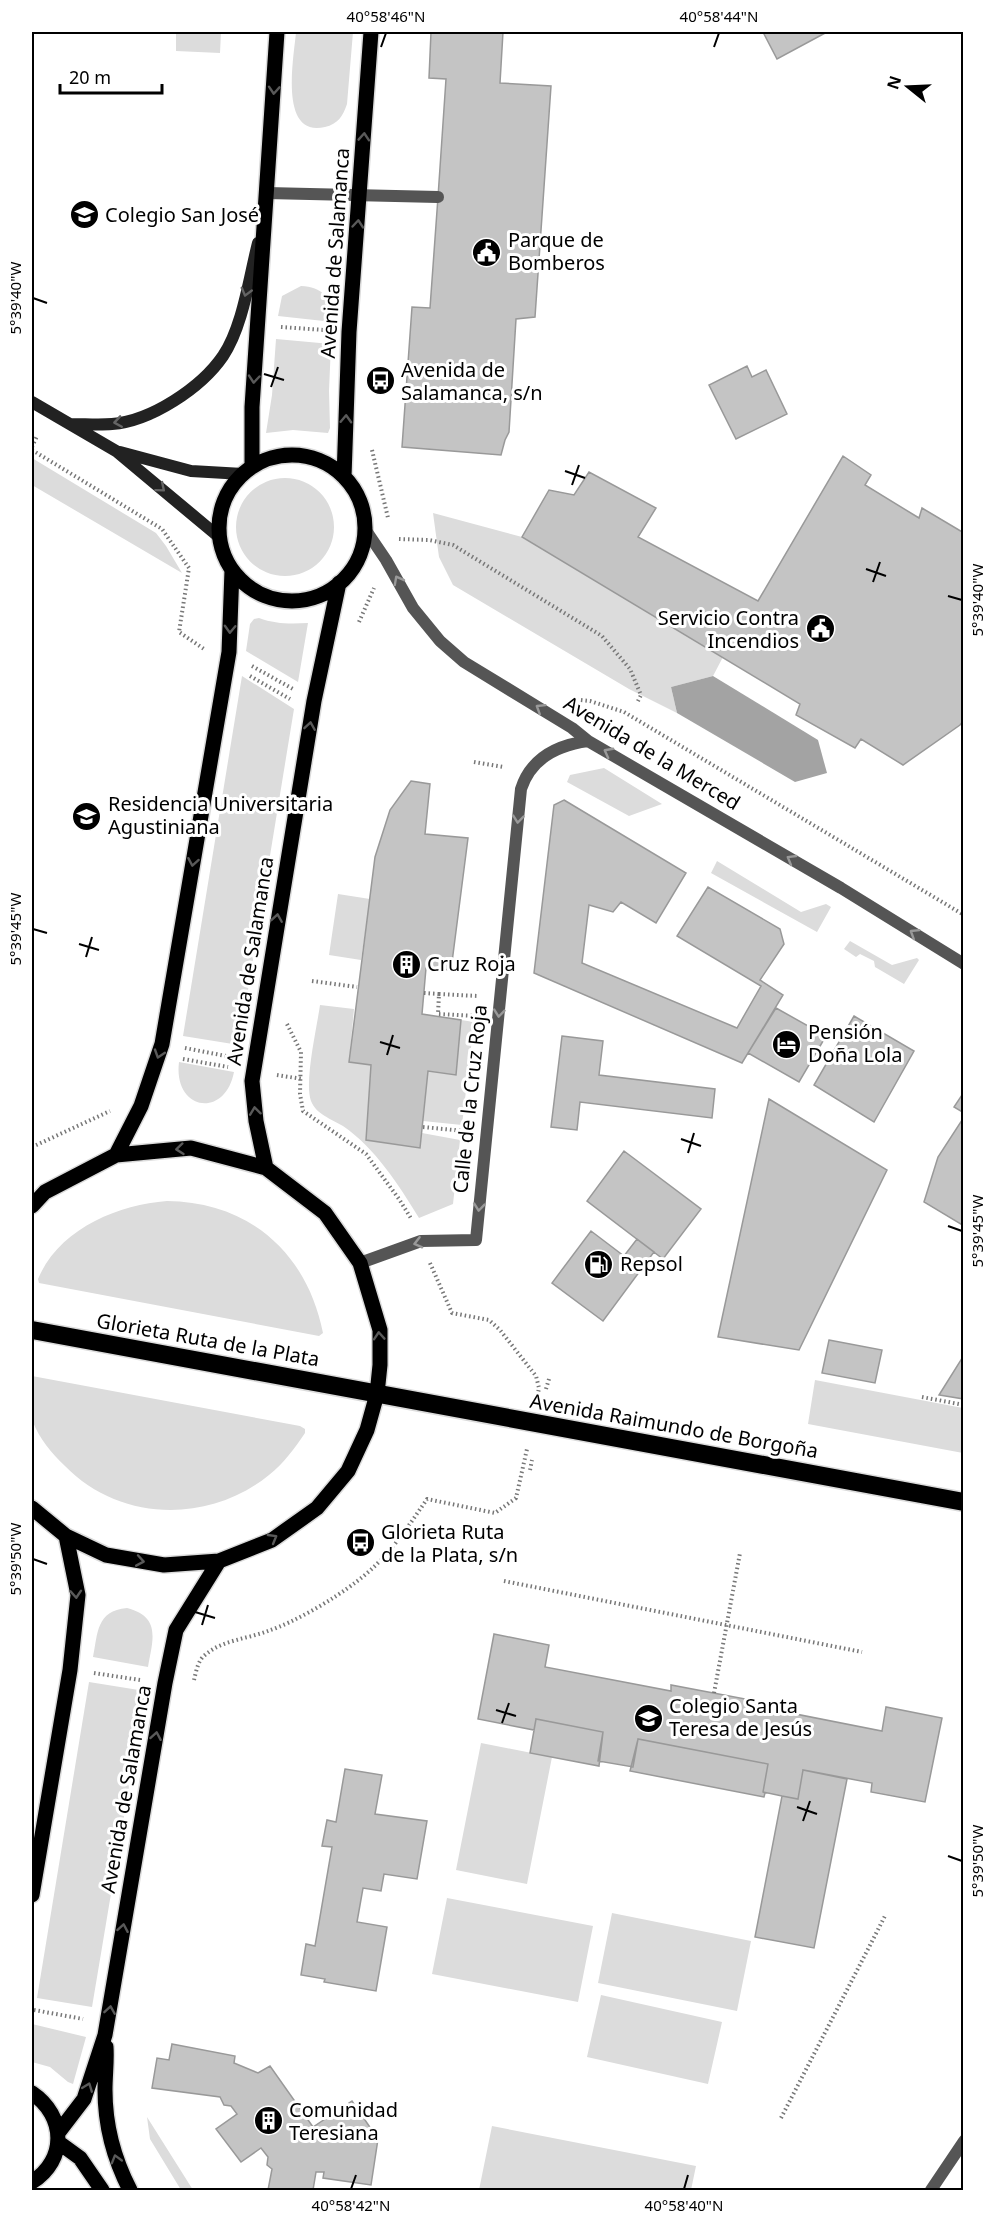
<svg xmlns="http://www.w3.org/2000/svg" width="995" height="2222" viewBox="0 0 995 2222" font-family="'Noto Sans',sans-serif">
<style>
.green{fill:#dcdcdc}
.water{fill:#a3a3a3}
.building{fill:#c4c4c4;stroke:#999;stroke-width:1.5}
.lines{fill:none;stroke-linecap:round;stroke-linejoin:round}
.primary-casing{stroke:#dbdbdb;stroke-width:18}
.highway-casing{stroke:#dbdbdb;stroke-width:21}
.path{stroke:#777;stroke-width:4;stroke-dasharray:1.5 3;stroke-linecap:butt}
.lane{stroke:#555;stroke-width:12}
.street{stroke:#555;stroke-width:12}
.secondary{stroke:#222;stroke-width:12}
.primary{stroke:#000;stroke-width:15}
.highway{stroke:#000;stroke-width:18}
.oneway{stroke:#595959}
.oneway2{stroke:#646464}
.oneway3{stroke:#999}
.ticks{fill:none;stroke:#000;stroke-width:2}
.labels{text-anchor:middle;stroke-width:6;stroke-linejoin:round;paint-order:stroke}
.poi-label{font-size:20px;fill:#000;stroke:#fff;text-anchor:start}
.street-label{font-size:20px;fill:#000;stroke:#fff}
.neatline{fill:none;stroke:#000;stroke-width:2}
.ticks-label{font-size:15px;text-anchor:middle;fill:#000}
</style>
<rect width="100%" height="100%" fill="#fff"/>
<path class="green" d="M 176,32 L 221,32 L 220,53 L 176,51 Z
M 296,32 L 353,32 L 347,104 C 343,116 338,124 325,127 C 278,138 294,57 296,32 Z
M 301,286 C 323,287 335,300 333,322 L 278,316 L 282,296 Z
M 276,339 L 331,344 L 329,391 L 330,428 L 328,433 L 293,430 L 266,433 L 272,395 Z
M 32,458 L 156,533 L 166,546 L 182,573 L 32,485 Z
M236 527a49 49 0 1 1 98 0a49 49 0 1 1-98 0Z
M 433,513 L 522,537 L 723,657 L 713,676 L 671,687 L 677,713 L 629,689 L 453,585 L 439,557 Z
M 259,618 C 275,624 290,624 308,623 L 298,682 L 246,651 L 250,624 L 254,619 Z
M 242,676 L 294,709 L 239,1045 L 183,1036 Z
M 604,768 L 662,804 L 629,816 L 567,782 L 570,775 Z
M 717,861 L 801,912 L 826,904 L 831,907 L 817,932 L 711,873 Z
M 338,894 L 370,899 L 361,960 L 329,955 Z
M 850,941 L 892,965 L 917,958 L 919,960 L 904,984 L 875,967 L 874,961 L 860,954 L 856,957 L 844,949 Z
M 320,1005 L 354,1009 L 349,1062 L 371,1065 L 366,1140 L 420,1148 L 422,1133 L 460,1140 L 453,1204 L 419,1218 C 399,1185 375,1148 343,1126 C 331,1119 316,1114 311,1101 C 304,1082 317,1027 320,1005 Z
M 461,1020 L 474,1022 L 462,1125 L 423,1121 L 428,1071 L 456,1075 Z
M 179,1062 L 234,1072 C 225,1119 173,1111 179,1062 Z
M 167,1201 C 250,1202 307,1253 323,1333 L 319,1336 L 39,1283 L 38,1279 C 59,1229 117,1205 167,1201 Z
M 32,1376 L 300,1426 L 305,1429 L 305,1433 C 294,1449 284,1463 269,1475 C 209,1524 119,1522 65,1466 C 52,1454 39,1438 33,1422 C 28,1410 31,1389 32,1376 Z
M 815,1380 L 963,1408 L 963,1453 L 808,1424 Z
M 127,1608 C 161,1617 153,1639 148,1667 L 93,1657 C 98,1633 96,1611 127,1608 Z
M 89,1682 L 145,1691 L 92,2007 L 37,1998 Z
M 481,1743 L 552,1757 L 527,1884 L 456,1870 Z
M 447,1898 L 593,1926 L 578,2002 L 432,1974 Z
M 612,1913 L 751,1941 L 737,2011 L 598,1983 Z
M 601,1995 L 722,2022 L 708,2084 L 587,2057 Z
M 32,2024 L 86,2037 L 73,2084 L 68,2082 L 50,2067 L 32,2062 Z
M 147,2117 L 193,2190 L 181,2190 L 150,2139 Z
M 492,2126 L 696,2166 L 691,2190 L 479,2190 Z"/>
<path class="water" d="M 713,676 L 818,740 L 827,773 L 795,782 L 677,713 L 671,687 Z"/>
<path class="building" d="M 431,32 L 503,32 L 500,83 L 551,86 L 535,317 L 516,319 L 509,432 L 505,440 L 501,455 L 402,447 L 412,307 L 430,308 L 438,197 L 446,79 L 429,78 Z
M 763,32 L 827,32 L 777,59 Z
M 747,366 L 752,377 L 766,370 L 787,414 L 736,439 L 709,385 Z
M 843,456 L 871,475 L 865,485 L 919,518 L 922,508 L 964,533 L 964,720 L 960,725 L 903,765 L 861,739 L 855,748 L 796,715 L 800,704 L 522,537 L 549,490 L 574,495 L 589,472 L 656,508 L 638,537 L 758,601 Z
M 411,781 L 430,784 L 425,834 L 468,838 L 451,970 L 426,968 L 422,1014 L 461,1020 L 456,1075 L 428,1071 L 420,1148 L 366,1140 L 371,1065 L 349,1062 L 375,857 L 390,810 Z
M 564,800 L 686,873 L 656,923 L 621,902 L 613,912 L 589,905 L 582,963 L 737,1028 L 761,986 L 677,936 L 708,887 L 780,929 L 784,944 L 760,980 L 783,995 L 742,1063 L 534,973 L 554,805 Z
M 776,1008 L 826,1036 L 799,1082 L 748,1053 Z
M 854,1016 L 914,1051 L 874,1122 L 814,1085 Z
M 562,1036 L 603,1041 L 599,1075 L 715,1089 L 712,1118 L 580,1102 L 577,1130 L 551,1127 Z
M 964,1092 L 964,1113 L 954,1107 Z
M 769,1099 L 887,1170 L 799,1350 L 718,1337 Z
M 964,1117 L 964,1226 L 924,1202 L 938,1157 Z
M 624,1151 L 701,1209 L 663,1259 L 587,1201 Z
M 591,1231 L 624,1256 L 637,1239 L 654,1252 L 603,1321 L 552,1283 Z
M 829,1340 L 882,1350 L 875,1383 L 822,1373 Z
M 964,1355 L 964,1399 L 939,1395 Z
M 494,1634 L 549,1645 L 545,1667 L 671,1691 L 671,1685 L 756,1701 L 755,1706 L 882,1731 L 886,1707 L 942,1718 L 925,1802 L 871,1792 L 872,1783 L 803,1770 L 798,1799 L 782,1796 L 763,1792 L 768,1764 L 638,1739 L 633,1767 L 598,1761 L 603,1732 L 536,1719 L 534,1730 L 478,1719 Z
M 536,1719 L 603,1732 L 599,1766 L 530,1753 Z
M 638,1739 L 768,1764 L 763,1792 L 765,1793 L 764,1797 L 630,1771 Z
M 345,1769 L 382,1775 L 375,1814 L 427,1821 L 417,1879 L 384,1874 L 381,1891 L 363,1888 L 357,1922 L 387,1927 L 376,1991 L 324,1982 L 325,1979 L 301,1975 L 306,1944 L 315,1946 L 332,1847 L 322,1846 L 327,1820 L 336,1822 Z
M 803,1770 L 847,1779 L 814,1948 L 755,1937 L 782,1796 L 798,1799 Z
M 172,2044 L 235,2056 L 234,2063 L 258,2073 L 270,2066 L 313,2127 L 352,2101 L 378,2139 L 371,2185 L 323,2178 L 324,2172 L 316,2172 L 313,2190 L 268,2190 L 272,2169 L 267,2165 L 268,2157 L 261,2148 L 241,2162 L 216,2129 L 237,2114 L 231,2106 L 224,2105 L 220,2097 L 152,2088 L 157,2058 L 169,2060 Z"/>
<g class="lines">
<defs>
<path id="primary" d="M219 528a73 73 0 1 1 146 0a73 73 0 1 1-146 0Z
M 252,467 L 252,407 L 277,32
M 344,477 L 349,332 L 371,32
M 116,1155 L 141,1106 L 162,1044 L 229,652 L 232,570
M 266,1168 L 256,1121 L 252,1081 L 314,701 L 339,583
M 32,1206 L 45,1192 L 116,1155 L 191,1148 L 266,1168 L 325,1213 L 360,1263 L 380,1330 L 380,1365 L 377,1394 L 367,1430 L 348,1471 L 317,1508 L 272,1540 L 219,1561 L 164,1565 L 106,1555 L 66,1536 L 32,1508
M 32,1895 L 70,1670 L 78,1595 L 66,1536
M 106,2047 C 107,2061 105,2075 105,2090 C 105,2125 114,2159 130,2190
M 32,2093 C 66,2116 67,2160 32,2182
M 58,2133 L 84,2099 L 105,2035 L 165,1683 L 176,1630 L 219,1561
M 58,2142 L 80,2158 L 102,2190"/>
<path id="highway" d="M 32,1330 L 964,1502"/>
</defs>
<use href="#primary" class="primary-casing"/>
<use href="#highway" class="highway-casing"/>
<path class="path" d="M 281,327 L 324,330
M 32,447 L 37,436
M 32,450 L 162,529 L 189,568 L 179,632 L 204,649
M 372,450 L 388,518
M 399,539 L 429,540 L 453,545 L 602,636 L 630,669 L 641,695 L 637,703
M 359,622 L 374,588
M 252,666 L 293,689
M 250,676 L 290,699
M 572,699 L 590,701 L 624,712 L 964,915
M 474,762 L 503,767
M 312,981 L 357,987
M 424,993 L 439,994 L 438,1014 L 475,1016
M 439,994 L 478,996
M 287,1024 L 301,1052 L 300,1094 L 303,1111 L 366,1154 L 399,1199 L 412,1220
M 185,1048 L 231,1057
M 183,1059 L 228,1067
M 277,1075 L 302,1079
M 423,1127 L 464,1131
M 32,1147 L 110,1111
M 430,1263 L 452,1313 L 489,1320 L 500,1330 L 536,1376 L 539,1388 L 537,1398
M 546,1389 L 549,1379
M 922,1397 L 964,1405
M 530,1470 L 532,1460
M 504,1581 L 862,1652
M 32,1641 L 33,1641
M 94,1673 L 140,1680
M 194,1680 C 196,1672 198,1660 205,1655 C 222,1640 247,1639 268,1631 C 295,1622 334,1599 356,1582 C 386,1560 406,1530 427,1499 L 495,1513 L 516,1498 L 527,1449
M 714,1693 L 740,1553
M 34,2010 L 83,2019
M 781,2118 L 885,1916"/>
<path class="lane" d="M 267,193 L 438,197"/>
<path class="street" d="M 365,529 L 386,560 L 413,608 L 440,641 L 464,662 L 572,728 L 588,741 L 841,888 L 964,964
M 360,1263 L 421,1241 L 476,1240 L 521,789 C 531,758 558,745 588,741
M 931,2190 L 964,2141"/>
<path class="secondary" d="M 32,402 L 116,451 L 219,537
M 71,424 C 85,424 99,425 112,424 C 151,421 201,388 223,356 C 243,326 249,278 258,243
M 120,452 L 191,471 L 243,474"/>
<use href="#primary" class="primary"/>
<use href="#highway" class="highway"/>
</g>
<defs><path id="oneway-chevron" d="M-2-3.5L2.5 0L-2 3.5" fill="none" stroke-width="1.6" stroke-linecap="round" stroke-linejoin="round" transform="scale(1.5)"/></defs>
<g class="oneway">
<use href="#oneway-chevron" transform="translate(274 90) rotate(94)"/>
<use href="#oneway-chevron" transform="translate(364 137) rotate(-86)"/>
<use href="#oneway-chevron" transform="translate(358 224) rotate(-85)"/>
<use href="#oneway-chevron" transform="translate(254 379) rotate(95)"/>
<use href="#oneway-chevron" transform="translate(346 419) rotate(-88)"/>
<use href="#oneway-chevron" transform="translate(230 629) rotate(92)"/>
<use href="#oneway-chevron" transform="translate(310 726) rotate(-81)"/>
<use href="#oneway-chevron" transform="translate(193 862) rotate(100)"/>
<use href="#oneway-chevron" transform="translate(277 918) rotate(-81)"/>
<use href="#oneway-chevron" transform="translate(159 1054) rotate(108)"/>
<use href="#oneway-chevron" transform="translate(255 1111) rotate(-97)"/>
<use href="#oneway-chevron" transform="translate(180 1149) rotate(174)"/>
<use href="#oneway-chevron" transform="translate(379 1336) rotate(-94)"/>
<use href="#oneway-chevron" transform="translate(273 1538) rotate(-30)"/>
<use href="#oneway-chevron" transform="translate(140 1561) rotate(10)"/>
<use href="#oneway-chevron" transform="translate(76 1594) rotate(86)"/>
<use href="#oneway-chevron" transform="translate(156 1736) rotate(-80)"/>
<use href="#oneway-chevron" transform="translate(123 1928) rotate(-80)"/>
<use href="#oneway-chevron" transform="translate(110 2010) rotate(-81)"/>
<use href="#oneway-chevron" transform="translate(88 2087) rotate(-69)"/>
<use href="#oneway-chevron" transform="translate(116 2159) rotate(-106)"/>
</g>
<g class="oneway2">
<use href="#oneway-chevron" transform="translate(246 292) rotate(105)"/>
<use href="#oneway-chevron" transform="translate(118 422) rotate(171)"/>
<use href="#oneway-chevron" transform="translate(161 488) rotate(40)"/>
</g>
<g class="oneway3">
<use href="#oneway-chevron" transform="translate(398 580) rotate(-118)"/>
<use href="#oneway-chevron" transform="translate(540 708) rotate(-148)"/>
<use href="#oneway-chevron" transform="translate(608 752) rotate(-152)"/>
<use href="#oneway-chevron" transform="translate(518 819) rotate(96)"/>
<use href="#oneway-chevron" transform="translate(791 859) rotate(-150)"/>
<use href="#oneway-chevron" transform="translate(914 933) rotate(-148)"/>
<use href="#oneway-chevron" transform="translate(499 1013) rotate(96)"/>
<use href="#oneway-chevron" transform="translate(479 1207) rotate(96)"/>
<use href="#oneway-chevron" transform="translate(418 1243) rotate(166)"/>
</g>
<path class="ticks" d="M 381,47 L 386,33M 714,47 L 719,33M 33,298 L 47,303M 264,374 L 284,380M 271,387 L 278,367M 565,471 L 585,478M 572,485 L 579,465M 866,569 L 886,576M 873,582 L 880,562M 948,596 L 962,600M 33,929 L 47,933M 79,944 L 99,950M 86,957 L 92,937M 380,1042 L 400,1048M 387,1055 L 393,1035M 681,1139 L 701,1146M 688,1153 L 694,1133M 948,1226 L 962,1231M 33,1559 L 47,1564M 195,1612 L 215,1618M 202,1625 L 208,1605M 496,1710 L 516,1716M 502,1723 L 509,1703M 797,1807 L 817,1814M 803,1821 L 810,1801M 948,1856 L 962,1861M 351,2189 L 356,2175M 684,2189 L 688,2175"/>
<defs>
<symbol id="school-disc" viewBox="-11 -11 22 22"><circle r="9.5" fill="#000" stroke="#fff"/><path d="M0-5L7-2L0 1L-7-2ZM-4 1L0 2.5L4 1V4Q0 6-4 4Z" fill="#fff"/></symbol>
<symbol id="civic-disc" viewBox="-11 -11 22 22"><circle r="9.5" fill="#000" stroke="#fff"/><path d="M-.6-6.5H3V-4.5H.6V-3L4-1V1h2V6H-6V1h2V-1L-.6-3ZM-1.2 2.5V6h2.4V2.5Z" fill="#fff"/></symbol>
<symbol id="bus-disc" viewBox="-11 -11 22 22"><circle r="9.5" fill="#000" stroke="#fff"/><path d="M-5-6H5V4H4V6H2V4H-2V6H-4V4H-5ZM-3.5-4V0h7V-4ZM-3.5 1.2v1.5H-2V1.2ZM2 1.2v1.5H3.5V1.2Z" fill="#fff"/></symbol>
<symbol id="university-disc" viewBox="-11 -11 22 22"><circle r="9.5" fill="#000" stroke="#fff"/><path d="M0-5L7-2L0 1L-7-2ZM-4 1L0 2.5L4 1V4Q0 6-4 4Z" fill="#fff"/></symbol>
<symbol id="building-disc" viewBox="-11 -11 22 22"><circle r="9.5" fill="#000" stroke="#fff"/><path d="M-4-6H4V6H1V3H-1V6H-4ZM-2.5-4.3h1.7v1.8h-1.7ZM.8-4.3h1.7v1.8H.8ZM-2.5-1h1.7V.8h-1.7ZM.8-1h1.7V.8H.8Z" fill="#fff"/></symbol>
<symbol id="hotel-disc" viewBox="-11 -11 22 22"><circle r="9.5" fill="#000" stroke="#fff"/><path d="M-6-4.5h1.5V1H6V5H4.5V3h-9V5H-6ZM-4 0a1.8 1.8 0 1 1 3.6 0ZM.5 0V-2.5h3Q6-2.5 6 0Z" fill="#fff"/></symbol>
<symbol id="fuel-disc" viewBox="-11 -11 22 22"><circle r="9.5" fill="#000" stroke="#fff"/><path d="M-5.5-6h7V0h2V4h1.3V-2.5L3-4.5l.8-.8L6-3V5H2.5V1h-1V6h-7ZM-4.2-4.7v3.2H.2V-4.7Z" fill="#fff"/></symbol>
</defs>
<g fill-rule="evenodd">
<use href="#school-disc" x="68" y="198" width="33" height="33"/>
<use href="#civic-disc" x="470" y="236" width="33" height="33"/>
<use href="#bus-disc" x="364" y="364" width="33" height="33"/>
<use href="#civic-disc" x="804" y="612" width="33" height="33"/>
<use href="#university-disc" x="70" y="800" width="33" height="33"/>
<use href="#building-disc" x="390" y="948" width="33" height="33"/>
<use href="#hotel-disc" x="770" y="1028" width="33" height="33"/>
<use href="#fuel-disc" x="582" y="1248" width="33" height="33"/>
<use href="#bus-disc" x="344" y="1526" width="33" height="33"/>
<use href="#school-disc" x="632" y="1702" width="33" height="33"/>
<use href="#building-disc" x="252" y="2104" width="33" height="33"/>
</g>
<g class="labels">
<g class="poi-label">
<text x="105" y="222">Colegio San José</text>
<text x="508" y="247">Parque de<tspan x="508" dy="23">Bomberos</tspan></text>
<text x="401" y="377">Avenida de<tspan x="401" dy="23">Salamanca, s/n</tspan></text>
<text x="799" y="625" text-anchor="end">Servicio Contra<tspan x="799" dy="23">Incendios</tspan></text>
<text x="108" y="811">Residencia Universitaria<tspan x="108" dy="23">Agustiniana</tspan></text>
<text x="427" y="971">Cruz Roja</text>
<text x="808" y="1039">Pensión<tspan x="808" dy="23">Doña Lola</tspan></text>
<text x="620" y="1271">Repsol</text>
<text x="381" y="1539">Glorieta Ruta<tspan x="381" dy="23">de la Plata, s/n</tspan></text>
<text x="669" y="1713">Colegio Santa<tspan x="669" dy="23">Teresa de Jesús</tspan></text>
<text x="289" y="2117">Comunidad<tspan x="289" dy="23">Teresiana</tspan></text>
</g>
<g class="street-label">
<text transform="translate(335 253) rotate(-86)" y="7">Avenida de Salamanca</text>
<text transform="translate(652 753) rotate(31)" y="7">Avenida de la Merced</text>
<text transform="translate(250 961) rotate(-81)" y="7">Avenida de Salamanca</text>
<text transform="translate(470 1099) rotate(-84)" y="7">Calle de la Cruz Roja</text>
<text transform="translate(208 1340) rotate(10)" y="7">Glorieta Ruta de la Plata</text>
<text transform="translate(674 1426) rotate(10)" y="7">Avenida Raimundo de Borgoña</text>
<text transform="translate(126 1789) rotate(-80)" y="7">Avenida de Salamanca</text>
</g>
</g>
<rect width="995" height="2222" fill="none" stroke="#ffffff" stroke-width="66"/>
<g transform="translate(908 87) rotate(288)" stroke="#ffffff" stroke-width="4.5" paint-order="stroke">
<path d="M0-4.5L10 22L0 15L-10 22Z" fill="#000000"/>
<text y="-9" font-size="16" font-weight="bold" text-anchor="middle" fill="#000000">N</text>
</g>
<path d="M60 84v9h102v-9" fill="none" stroke="#000000" stroke-width="3"/>
<text x="69" y="84" font-size="18" fill="#000000" stroke="#ffffff" stroke-width="4.5" paint-order="stroke">20 m</text>
<rect x="33" y="33" width="929" height="2156" class="neatline"/>
<g class="ticks-label">
<text x="386" y="22">40°58'46"N</text>
<text x="719" y="22">40°58'44"N</text>
<text transform="translate(16 298) rotate(-90)" y="5">5°39'40"W</text>
<text transform="translate(978 600) rotate(-90)" y="5">5°39'40"W</text>
<text transform="translate(16 929) rotate(-90)" y="5">5°39'45"W</text>
<text transform="translate(978 1231) rotate(-90)" y="5">5°39'45"W</text>
<text transform="translate(16 1559) rotate(-90)" y="5">5°39'50"W</text>
<text transform="translate(978 1861) rotate(-90)" y="5">5°39'50"W</text>
<text x="351" y="2211">40°58'42"N</text>
<text x="684" y="2211">40°58'40"N</text>
</g>
</svg>
